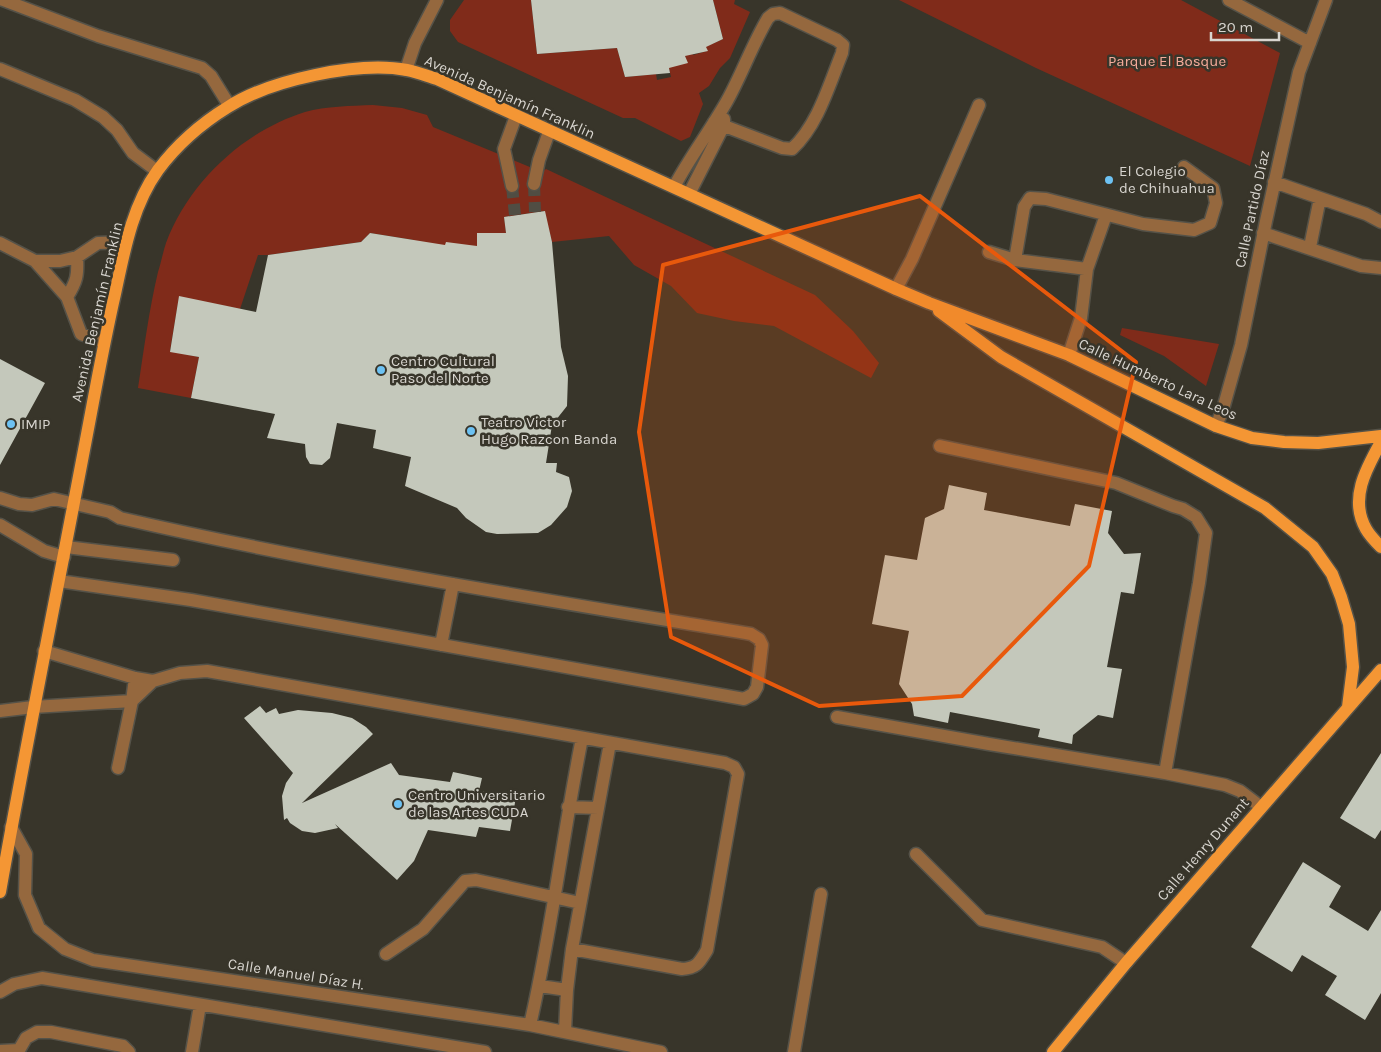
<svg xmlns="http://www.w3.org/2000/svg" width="1381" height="1052" viewBox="0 0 1381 1052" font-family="Karla,sans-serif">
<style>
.green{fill:#802b1a}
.building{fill:#c4c8bb}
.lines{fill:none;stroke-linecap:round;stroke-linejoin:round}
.minor-tunnel{stroke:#504d43;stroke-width:12;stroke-dasharray:12 6;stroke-linecap:butt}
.minor-casing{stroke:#555248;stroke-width:15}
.major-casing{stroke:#555248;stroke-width:15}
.minor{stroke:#95683e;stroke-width:12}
.major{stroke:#f49634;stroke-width:12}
.marked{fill:#e8590c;fill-opacity:0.2;stroke:#e8590c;stroke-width:4;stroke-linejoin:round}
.poi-dot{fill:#6dc2f3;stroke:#38352a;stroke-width:2}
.labels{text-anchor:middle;stroke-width:5;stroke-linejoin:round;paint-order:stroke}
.park-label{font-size:15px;fill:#f6ac9b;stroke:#38352a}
.street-label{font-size:15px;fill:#d8d5cf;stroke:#38352a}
.poi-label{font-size:15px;fill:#d8d5cf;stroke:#38352a;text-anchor:start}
</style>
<rect width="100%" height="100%" fill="#38352a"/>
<path class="green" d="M 464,0 L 531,0 L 537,54 L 617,48 L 625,77 L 656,74 L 657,80 L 671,77 L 668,64 L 687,63 L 684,52 L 691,50 L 693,55 L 707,51 L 703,41 L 708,39 L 712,44 L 723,39 L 713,0 L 735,0 L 734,4 L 750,12 L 730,58 L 720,68 L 709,86 L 699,93 L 703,104 L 690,137 L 681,141 L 635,118 L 623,118 L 458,42 L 450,31 L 450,20 Z
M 899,0 L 1181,0 L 1280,53 L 1250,166 L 1036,68 Z
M 373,105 L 402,108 L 427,115 L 433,127 L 542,172 L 546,169 L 815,295 L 853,331 L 879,363 L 871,378 L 774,326 L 734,321 L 697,313 L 671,286 L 634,265 L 609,236 L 552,242 L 544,211 L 504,217 L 506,233 L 477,234 L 477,254 L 439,281 L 406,273 L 414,240 L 370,233 L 361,242 L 268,255 L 258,255 L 240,309 L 179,297 L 170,351 L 199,357 L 191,398 L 138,388 C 144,349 149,310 158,272 C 161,263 163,252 166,243 C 189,182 244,131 305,112 C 326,106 351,106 373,105 Z
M 1122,328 L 1219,344 L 1206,386 L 1164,356 L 1120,335 Z"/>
<path class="building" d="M 531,0 L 713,0 L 723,39 L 706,47 L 708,51 L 685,56 L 688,63 L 669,68 L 670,73 L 625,77 L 617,48 L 537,54 Z
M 545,211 L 552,242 L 561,347 L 568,376 L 567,406 L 552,425 L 546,463 L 557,463 L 556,472 L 569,477 L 572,491 L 567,507 L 551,525 L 538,533 L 497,534 L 486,532 L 466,518 L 457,508 L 405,486 L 411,457 L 373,448 L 376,430 L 337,423 L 330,458 L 322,465 L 310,464 L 306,457 L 305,444 L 267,438 L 275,414 L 191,398 L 199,357 L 170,352 L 179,296 L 256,312 L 268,255 L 361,242 L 370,233 L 445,245 L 446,242 L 477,246 L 477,233 L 506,233 L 504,217 Z
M 0,359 L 45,383 L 0,465 Z
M 949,485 L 987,493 L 984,510 L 1070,526 L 1075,504 L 1112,511 L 1108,533 L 1124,554 L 1141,553 L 1134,594 L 1121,592 L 1107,667 L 1122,669 L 1113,718 L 1098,715 L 1073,735 L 1072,744 L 1038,737 L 1040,729 L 950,712 L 948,723 L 914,716 L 912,704 L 899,684 L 909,631 L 872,624 L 885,555 L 917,560 L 925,518 L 944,509 Z
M 260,706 L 266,713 L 276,708 L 279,714 L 298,710 L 332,713 L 352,718 L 366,727 L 373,734 L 302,803 L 391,763 L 399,775 L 450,782 L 453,772 L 482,778 L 479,791 L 516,797 L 510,831 L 479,827 L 476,837 L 428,830 L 414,861 L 397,880 L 335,824 L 338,828 L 315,833 L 302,831 L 290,823 L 287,818 L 284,820 L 282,796 L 286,783 L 293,773 L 244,718 Z
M 1381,753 L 1381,830 L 1375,839 L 1340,818 Z
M 1303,862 L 1341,886 L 1329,907 L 1368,931 L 1381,910 L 1381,993 L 1365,1020 L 1325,995 L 1337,976 L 1302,955 L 1292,972 L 1251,947 Z"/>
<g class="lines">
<path class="minor-tunnel" d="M 534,184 L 535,212
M 512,186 L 515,215"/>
<defs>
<path id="minor" d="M 3,0 L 98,36 L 202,68 L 211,76 L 229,105
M 1229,0 L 1310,43
M 0,69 L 75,100 L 103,117 L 117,130 L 133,153 L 157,171
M 406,70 L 415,43 L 437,0
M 1274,182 L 1366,214 L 1381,222
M 534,184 L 539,160 L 549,132
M 512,186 L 504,149 L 516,116
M 674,187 C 690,157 710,131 727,101 C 742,74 752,45 768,18 L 773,14 L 780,13 L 837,40 L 843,45 L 842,53 C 829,85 818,125 792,149 L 782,148 L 714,122
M 689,194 L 724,125 L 724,119
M 1263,233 L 1361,266 L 1381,268
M 0,243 L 35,261 L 67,297 L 81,334 L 104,342
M 1310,247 L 1320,198
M 989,252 L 1015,260 L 1087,269
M 1015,260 L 1024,207 L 1030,198 L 1046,199 L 1143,224 L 1194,230 L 1210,223 L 1216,203 L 1213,188 L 1184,167
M 35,261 L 60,261 L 77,257 L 98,243 L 126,242
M 896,289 L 912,259 L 979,105
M 67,297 C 77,281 78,275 77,257
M 1069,355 L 1081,318 L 1087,269 L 1106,215
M 1216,426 L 1223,409 L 1241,345 L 1266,221 L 1299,72 L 1326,0
M 940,446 L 1116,483 L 1173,506 L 1183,509 L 1196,517 L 1206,533 L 1199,583 L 1165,773
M 0,498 L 19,504 L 32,505 L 54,499 L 110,512 L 120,518 C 329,566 540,599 751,634 L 759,639 L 762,645 L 757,687 L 753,694 L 744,699 L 191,600 L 59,581
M 0,525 L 44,551 L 64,557
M 66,547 L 173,560
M 441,645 L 453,584
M 44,651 L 135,678 L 153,681 L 180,673 L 207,671 L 725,763 L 734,767 L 738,774 L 707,950 C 699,963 697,968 682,969 L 572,949
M 0,711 L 33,707 L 132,701 L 153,681
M 837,717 L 989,744 L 1165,773 L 1225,785 L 1240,791 L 1261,807
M 118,768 L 132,701 L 135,678
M 568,807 L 598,808
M 11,827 L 26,854 L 25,895 L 39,928 L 65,949 L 93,960 L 530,1025 L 661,1052
M 916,854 L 982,920 L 1102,947 L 1126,963
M 386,954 L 423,929 L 465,881 L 476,880 L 580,903
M 540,986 L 567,990
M 0,992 L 14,984 L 42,978 L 485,1052
M 530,1025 C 552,930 563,833 582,738
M 565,1031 L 567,990 L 572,949 L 610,743
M 0,1051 L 19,1050 L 26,1038 L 37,1032 L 51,1032 L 123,1046 L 129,1052
M 192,1052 L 200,1005
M 794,1052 L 821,894"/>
<path id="major" d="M 939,311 L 1001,357 L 1265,508 L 1313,547 L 1332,574 L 1341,597 L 1349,624 L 1353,667 L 1348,707
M 1381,442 C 1366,469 1349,499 1366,529 C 1370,536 1376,542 1381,547
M 0,892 C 26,744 56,597 84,450 C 94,398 103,346 115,294 C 124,252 132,206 158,170 C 176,146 202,123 228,107 C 270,80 358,61 407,70 C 417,72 427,76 437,79 L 896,289 L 929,303 L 1069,355 L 1216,426 L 1252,438 L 1284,442 L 1318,443 L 1381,436
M 1053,1052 L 1126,963 L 1381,670"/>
</defs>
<use href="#minor" class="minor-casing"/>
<use href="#major" class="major-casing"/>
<use href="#minor" class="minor"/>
<use href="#major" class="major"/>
</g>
<path class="marked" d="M 920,196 L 1136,362 L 1089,566 L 962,696 L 819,706 L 671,637 L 639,432 L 663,265 Z"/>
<g class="poi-dot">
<circle cx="1109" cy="180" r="5"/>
<circle cx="381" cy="370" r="5"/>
<circle cx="11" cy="424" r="5"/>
<circle cx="471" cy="431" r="5"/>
<circle cx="398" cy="804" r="5"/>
</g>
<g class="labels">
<g class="park-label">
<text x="1167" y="66">Parque El Bosque</text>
</g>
<g class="street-label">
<text transform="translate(510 97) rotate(24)" y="5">Avenida Benjamín Franklin</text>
<text transform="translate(1252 209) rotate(-78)" y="5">Calle Partido Díaz</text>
<text transform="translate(97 312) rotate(-77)" y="5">Avenida Benjamín Franklin</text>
<text transform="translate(1158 379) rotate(25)" y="5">Calle Humberto Lara Leos</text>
<text transform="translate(1203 849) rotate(-49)" y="5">Calle Henry Dunant</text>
<text transform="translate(296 974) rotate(9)" y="5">Calle Manuel Díaz H.</text>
</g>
<g class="poi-label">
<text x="1119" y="176">El Colegio<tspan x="1119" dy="17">de Chihuahua</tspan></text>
<text x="391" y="366">Centro Cultural<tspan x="391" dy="17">Paso del Norte</tspan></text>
<text x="481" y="427">Teatro Victor<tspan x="481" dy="17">Hugo Razcon Banda</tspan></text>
<text x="21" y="429">IMIP</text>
<text x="408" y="800">Centro Universitario<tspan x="408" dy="17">de las Artes CUDA</tspan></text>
</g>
</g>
<path d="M1211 32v8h68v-8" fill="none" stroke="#d8d5cf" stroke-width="2.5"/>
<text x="1218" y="32" font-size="15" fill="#d8d5cf" stroke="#38352a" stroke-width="4" paint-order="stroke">20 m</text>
</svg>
